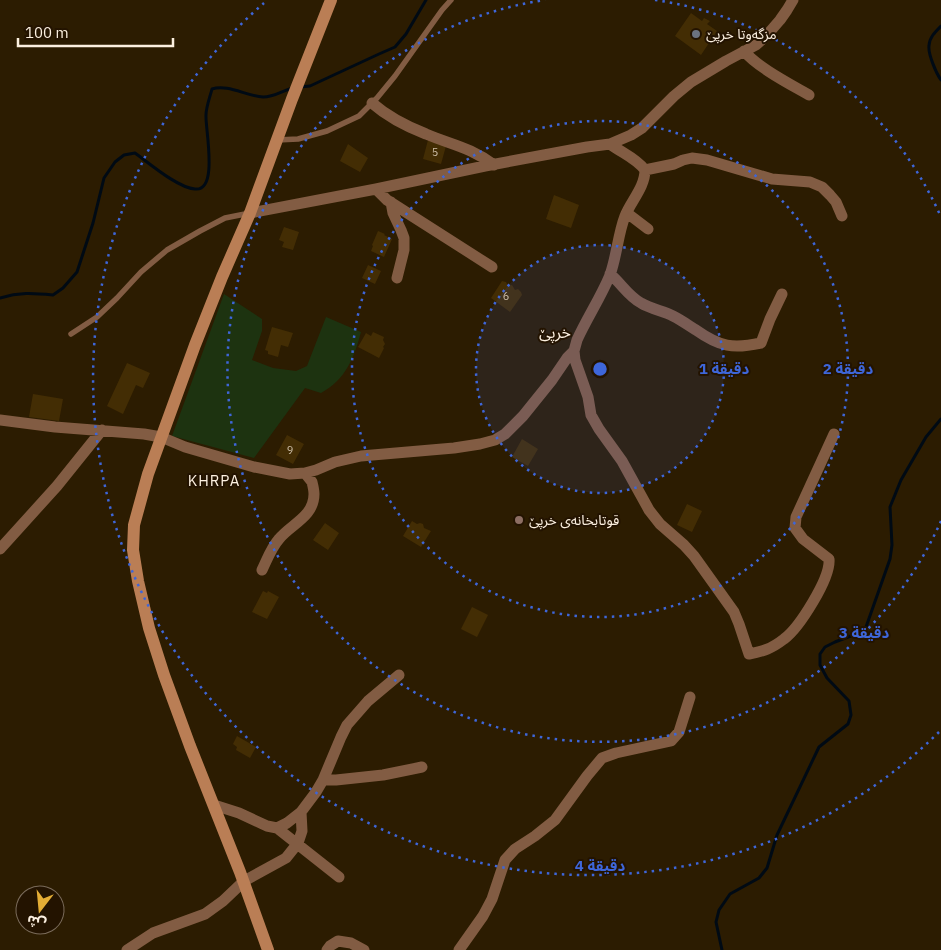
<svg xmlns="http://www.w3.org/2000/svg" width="941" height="950" viewBox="0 0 941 950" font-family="'IBM Plex Sans','Noto Sans Arabic',sans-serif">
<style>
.green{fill:#1d3310}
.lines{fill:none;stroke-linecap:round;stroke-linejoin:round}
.stream{stroke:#000a14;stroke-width:3}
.building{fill:#432d04}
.lane{stroke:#825c43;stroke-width:5.5}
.street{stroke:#825c43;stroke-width:11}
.secondary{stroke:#ba7e55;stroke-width:12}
.ring{fill:none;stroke:#3e66d9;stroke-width:2.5;stroke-dasharray:2.5 5}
.worship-dot{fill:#6b7280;stroke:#231300;stroke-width:2}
.education-dot{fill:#8d6e63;stroke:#231300;stroke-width:2}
.labels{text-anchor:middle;stroke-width:4;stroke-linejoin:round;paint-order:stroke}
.number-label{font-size:11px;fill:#cebfa9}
.poi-label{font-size:14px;fill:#fcf0e0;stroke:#231300;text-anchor:start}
.neighbourhood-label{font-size:15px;letter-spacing:1px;fill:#fcf0e0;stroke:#231300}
.quarter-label{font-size:16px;fill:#fcf0e0;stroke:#231300}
.centre{fill:#3e66d9;stroke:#231300;stroke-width:2.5}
.ring-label{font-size:15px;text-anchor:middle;font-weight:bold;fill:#3e66d9;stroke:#231300;stroke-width:4;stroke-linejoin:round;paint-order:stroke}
</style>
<rect width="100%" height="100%" fill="#2c1c01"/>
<path class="green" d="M 224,294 L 262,319 L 262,331 L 252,360 L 273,368 L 296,371 L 307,366 L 326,317 L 361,332 C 354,358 346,379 321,393 L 305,388 L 254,458 L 172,436 Z"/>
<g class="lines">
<path class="stream" d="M 941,26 C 935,32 929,38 929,46 C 928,54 936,73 941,80
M 300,87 L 310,86 L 379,54 L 395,47 L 406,34 L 426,0
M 0,298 C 19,292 33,293 53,295 L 63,288 L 77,272 L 93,223 L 104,178 L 115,162 L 124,155 L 135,153 C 149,163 178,188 195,189 C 219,192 205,128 206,115 C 206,107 210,97 212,89 C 228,84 246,96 263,97 C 276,97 282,90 294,88
M 722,950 L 716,922 L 719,910 L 730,894 L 759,878 L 767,868 L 777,835 L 819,747 L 848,724 L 851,715 L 849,701 L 827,678 L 820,665 L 820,654 L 825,647 L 835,642 L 856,634 L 866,627 L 890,559 L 892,545 L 890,507 L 901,480 L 926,437 L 941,419"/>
</g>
<path class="building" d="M 691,13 L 702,21 L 704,18 L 710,21 L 707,24 L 717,31 L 701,55 L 675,36 Z
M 428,140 L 446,146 L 441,164 L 423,159 Z
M 348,144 L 368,158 L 360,172 L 340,161 Z
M 554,195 L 579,205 L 571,228 L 546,219 Z
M 284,227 L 299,232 L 293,250 L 282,247 L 284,242 L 279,240 Z
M 378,231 L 385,234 L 384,235 L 392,239 L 384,257 L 371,251 L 373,246 L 372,245 Z
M 368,265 L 381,271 L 375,284 L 362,278 Z
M 502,281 L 506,282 L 508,286 L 512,285 L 515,290 L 518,289 L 521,292 L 522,295 L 510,312 L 491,298 Z
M 272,327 L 293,333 L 288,347 L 281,345 L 278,357 L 268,354 L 268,351 L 265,350 Z
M 373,332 L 384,337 L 383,340 L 385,344 L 383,347 L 384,348 L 379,358 L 358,347 L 366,333 L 371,336 Z
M 127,363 L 150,373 L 143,388 L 136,385 L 123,414 L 107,406 Z
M 33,394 L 63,399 L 59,421 L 29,417 Z
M 287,435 L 304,444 L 293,464 L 276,455 Z
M 522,439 L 538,449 L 528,466 L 512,457 Z
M 687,504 L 702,511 L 692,532 L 677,525 Z
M 412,521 L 417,524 L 420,523 L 423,524 L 424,528 L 431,531 L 421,547 L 403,536 Z
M 325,523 L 339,533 L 328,550 L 313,540 Z
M 263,591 L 267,593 L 268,591 L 279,597 L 267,619 L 252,612 Z
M 472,607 L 488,615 L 477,637 L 461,629 Z
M 237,736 L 256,747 L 250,758 L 236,750 L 237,747 L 233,744 Z"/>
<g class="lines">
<path class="lane" d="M 277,140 L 298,139 L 327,131 L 359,116 L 377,98 L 395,76 L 442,10 L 451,0
M 71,334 L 97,317 L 117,298 L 141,272 L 167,250 L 200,231 L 225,218 L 250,213"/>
<path class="street" d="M 744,51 C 757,67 790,84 809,95
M 372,103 C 388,117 408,127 426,134 C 452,145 470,147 494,165
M 610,144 C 622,153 636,158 645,170 C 645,187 631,201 625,216 C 618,234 617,255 610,275 C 601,297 587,318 577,340 L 574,351 L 575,360 L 588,397 L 591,415 L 599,429 L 622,461 L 649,510 L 660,524 L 684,545 L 694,556 L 734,612 L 739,624 L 749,654 C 764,651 771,649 784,639 C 799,628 831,578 829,559 L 803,539 L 795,528 L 796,517 L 834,434
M 645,170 L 674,164 L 683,160 L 692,158 L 707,160 L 772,179 L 810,182 L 822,187 L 830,195 L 836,202 L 842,216
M 376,189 L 387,200 L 492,267
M 391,202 L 393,213 L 401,230 L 404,238 L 404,250 L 397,278
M 250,213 L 376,189 L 485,166 L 587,147 L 610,144 L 631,135 L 642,128 L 674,96 L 691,82 L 726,61 L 756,45 L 767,35 L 780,20 L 787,10 L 793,0
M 627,213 L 648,229
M 610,274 C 621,283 628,296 641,303 C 651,309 663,311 673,316 C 681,320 688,325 696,330 C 720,347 733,349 761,343 L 770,319 L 782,294
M 0,420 L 55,427 L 144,434 L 161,437 L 185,447 L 254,467 L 290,474 L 305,473 L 316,470 L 335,462 L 361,456 L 454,448 L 480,444 L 495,440 L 505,434 L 523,416 L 552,380 L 567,358 L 574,351
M 0,549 L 57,486 L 102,430
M 262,570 C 267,560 271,548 279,539 C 291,524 314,517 314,494 C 314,491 313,486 312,482 C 310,479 307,476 305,473
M 323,780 L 336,780 L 383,775 L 422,767
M 214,805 L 239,813 L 267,826 L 277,828 L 287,823 L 301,812 L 316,792 L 323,780 L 341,737 L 347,725 L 368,701 L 399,675
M 277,828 L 339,877
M 127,950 L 153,933 L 205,914 L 223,901 L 244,881 L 286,858 L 298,843 L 302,831 L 301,812
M 327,950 L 330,946 L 338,941 L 351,943 L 364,950
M 459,950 L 483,916 L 492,899 L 505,860 L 515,849 L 535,836 L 555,820 L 587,776 L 602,758 L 616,753 L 671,741 L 679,732 L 690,697"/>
<path class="secondary" d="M 268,950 L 240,872 L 190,746 L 164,675 L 149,628 L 138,581 L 133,550 L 134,525 L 148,474 L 195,345 L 222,277 L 250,213 L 292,99 L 331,0"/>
</g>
<circle cx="600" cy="369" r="124" fill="#3e66d9" fill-opacity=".12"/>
<g class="ring">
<circle cx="600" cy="369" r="124"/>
<circle cx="600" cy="369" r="248"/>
<path d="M941 521A373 373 0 1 1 545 0M655 0A373 373 0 0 1 941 217"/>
<path d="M939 732A497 497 0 1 1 264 3"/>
</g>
<circle class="worship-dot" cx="696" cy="34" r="5"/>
<circle class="education-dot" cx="519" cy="520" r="5"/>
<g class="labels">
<g class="number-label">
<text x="435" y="156">5</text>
<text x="506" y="300">6</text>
<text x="290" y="454">9</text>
</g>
<g class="poi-label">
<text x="706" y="39">مزگەوتا خرپێ</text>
<text x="529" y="525">قوتابخانەی خرپێ</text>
</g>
<g class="neighbourhood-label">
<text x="214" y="486">KHRPA</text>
</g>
<g class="quarter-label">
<text x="555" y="338">خرپێ</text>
</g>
</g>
<circle cx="600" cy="369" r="8" class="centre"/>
<g class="ring-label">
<text x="724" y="374">1 دقيقة</text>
<text x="848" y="374">2 دقيقة</text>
<text x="864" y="638">3 دقيقة</text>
<text x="600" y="871">4 دقيقة</text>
</g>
<g transform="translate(40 910) rotate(196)"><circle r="24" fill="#231300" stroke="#7a6b5a"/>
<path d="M0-4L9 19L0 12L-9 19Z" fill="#e4ad35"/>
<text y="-8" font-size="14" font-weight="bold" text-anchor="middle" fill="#fcf0e0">ش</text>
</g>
<path d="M18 38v8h155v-8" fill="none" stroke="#fcf0e0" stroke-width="2.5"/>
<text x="25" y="38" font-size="15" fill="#fcf0e0" stroke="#231300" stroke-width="4" paint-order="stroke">100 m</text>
</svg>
